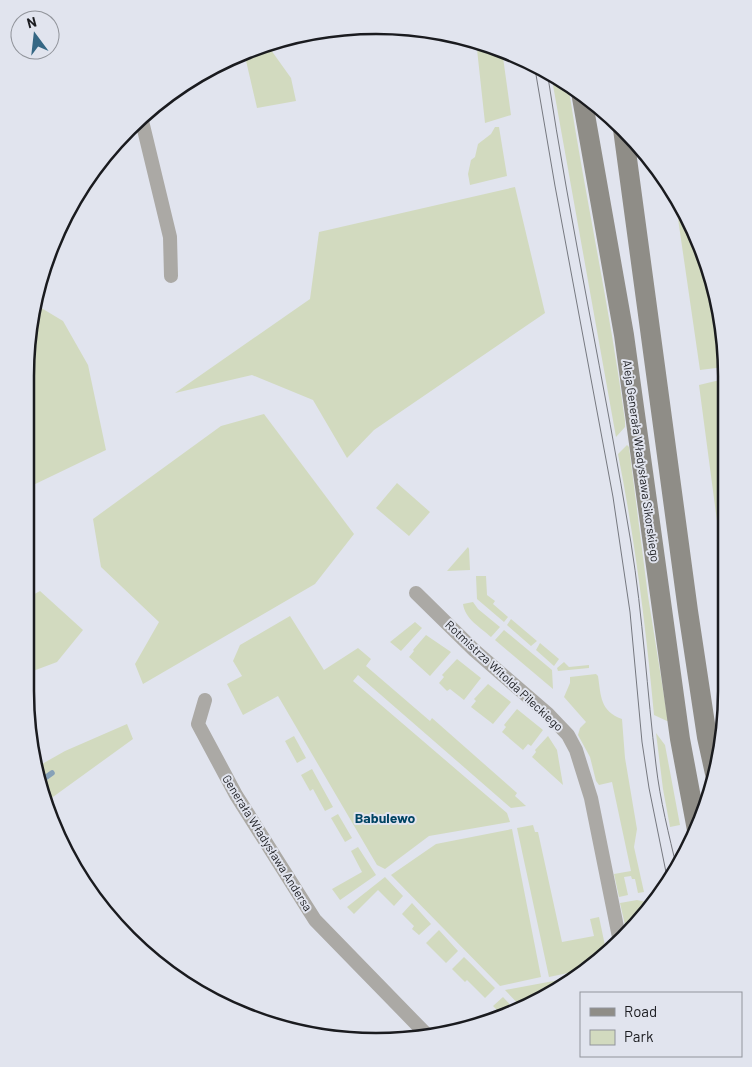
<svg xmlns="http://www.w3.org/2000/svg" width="752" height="1067" viewBox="0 0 752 1067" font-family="Barlow,sans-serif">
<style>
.green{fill:#d2dabf}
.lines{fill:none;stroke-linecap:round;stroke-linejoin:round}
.stream{stroke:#86a1b8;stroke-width:5.5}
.minor{stroke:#aba9a5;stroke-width:14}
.secondary{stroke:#8f8d87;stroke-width:20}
.tram{stroke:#76787f;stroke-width:1}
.labels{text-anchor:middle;stroke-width:4;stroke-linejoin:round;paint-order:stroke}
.street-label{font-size:12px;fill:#1a1b1f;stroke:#e1e4ee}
.neighbourhood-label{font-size:14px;font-weight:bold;fill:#004463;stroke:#e1e4ee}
.rim{fill:none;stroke:#1a1b1f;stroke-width:2.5}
</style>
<rect width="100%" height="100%" fill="#e1e4ee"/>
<path class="green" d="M 476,40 L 502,50 L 511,115 L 485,123 Z
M 266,43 L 291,78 L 296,101 L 257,108 L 244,52 Z
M 551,74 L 568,84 C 585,197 610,308 625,421 L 625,427 L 616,437 Z
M 495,127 L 499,127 L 507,176 L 470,185 L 468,174 L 471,160 L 475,157 L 478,144 L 491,134 Z
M 515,187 L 545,313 L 374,430 L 347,458 L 313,400 L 252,375 L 175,393 L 310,299 L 319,232 Z
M 675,198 L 691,221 L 724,330 L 724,367 L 700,370 Z
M 33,303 L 63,321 L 88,365 L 106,450 L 29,487 L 32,307 Z
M 724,379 L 726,589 L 699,385 Z
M 264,414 L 354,534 L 315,584 L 143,684 L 135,664 L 159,622 L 101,567 L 93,519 L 221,426 Z
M 627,445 L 629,447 L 648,596 L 668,721 L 667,721 L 654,715 C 646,627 635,540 618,454 Z
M 397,483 L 430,512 L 409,536 L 376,508 Z
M 468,547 L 469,549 L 470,570 L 447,571 Z
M 476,576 L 486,576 L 487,595 L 495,601 L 493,604 L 508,617 L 504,622 L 477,599 Z
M 40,591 L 83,630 L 57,662 L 25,674 L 27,598 Z
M 473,602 L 478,609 L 500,627 L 491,637 C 480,627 465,619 463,604 Z
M 290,616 L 324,670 L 358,648 L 371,659 L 366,666 L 430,721 L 432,718 L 517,793 L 515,796 L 526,806 L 511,808 L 358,675 L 353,681 L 507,813 L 510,822 L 429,836 L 385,869 L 377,865 L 278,696 L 243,715 L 227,684 L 242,676 L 233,661 L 240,645 Z
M 511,619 L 537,641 L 531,646 L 507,625 Z
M 415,622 L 422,628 L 401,651 L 390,642 Z
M 504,630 L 552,670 L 553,689 L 495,640 Z
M 426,635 L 451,652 L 430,676 L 409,657 L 414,651 L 413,650 Z
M 540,643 L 559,659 L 554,666 L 536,650 Z
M 457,659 L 481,678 L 464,700 L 450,689 L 447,691 L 439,683 L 444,677 L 442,675 Z
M 564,662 L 569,667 L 589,665 L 589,668 L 558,671 L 557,668 Z
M 596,674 L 598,676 C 601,696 600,711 622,719 L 625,758 L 637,829 L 634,847 L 644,892 L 638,893 L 635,879 L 632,879 L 631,876 L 624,877 L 628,895 L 619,897 L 614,874 L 631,871 L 612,782 L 599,785 L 596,781 L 590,757 L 578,735 L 580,728 L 586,722 L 564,697 L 570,683 L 570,677 Z
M 488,684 L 511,702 L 493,724 L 471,707 L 476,701 L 474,699 Z
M 517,709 L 543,730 L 531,746 L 528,744 L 523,750 L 502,732 L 506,727 L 504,725 Z
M 127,724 L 133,739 L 46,802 L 37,782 L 35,768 L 65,751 Z
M 656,733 L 665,745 L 680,825 L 670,827 L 663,789 Z
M 294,736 L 306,758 L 297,763 L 285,741 Z
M 548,736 L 557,750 L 563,785 L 532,757 L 536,752 L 535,750 Z
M 312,769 L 333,807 L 325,811 L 313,789 L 310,791 L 301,775 Z
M 338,814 L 352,838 L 345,842 L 331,818 Z
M 533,825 L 535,832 L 538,832 L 562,942 L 594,936 L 590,919 L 599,917 L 607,955 L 587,969 L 549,977 L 517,828 Z
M 512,829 L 541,977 L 500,986 L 391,875 L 436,844 Z
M 358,847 L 376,875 L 340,900 L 332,889 L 362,872 L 351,851 Z
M 385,877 L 403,896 L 394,906 L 378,890 L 354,914 L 347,907 Z
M 637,900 L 646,902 L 648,911 L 627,934 L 620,903 Z
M 412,903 L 431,924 L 419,935 L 412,929 L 414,926 L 402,914 Z
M 439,930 L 458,951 L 446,963 L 426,943 Z
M 464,957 C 475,967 484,978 495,988 L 485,998 L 467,980 L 465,982 L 452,969 Z
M 575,977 L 566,982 L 542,988 L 544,997 L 531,1006 L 523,1009 L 505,990 Z
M 503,997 L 516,1011 L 502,1015 L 493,1006 Z"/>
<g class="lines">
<path class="stream" d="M 38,783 L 52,773"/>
<path class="minor" d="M 141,117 L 170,237 L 171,276
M 416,593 L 474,650 L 548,714 L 568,735 L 576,750 L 591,798 L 620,942
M 205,700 L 198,724 L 236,795 L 315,920 L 428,1036"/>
<path class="secondary" d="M 581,92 L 624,335 L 680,739 L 697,830
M 623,129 L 688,611 L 707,737 L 716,778"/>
<path class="tram" d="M 534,63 L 555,186 L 613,497 L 630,612 L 642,742 L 649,788 L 668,882
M 547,71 C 571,229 605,385 631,543 C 643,617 647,691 656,765 C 660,800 669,835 677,869"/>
</g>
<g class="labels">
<g class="street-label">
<text transform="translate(641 461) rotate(82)" y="4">Aleja Generała Władysława Sikorskiego</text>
<text transform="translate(504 676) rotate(43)" y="4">Rotmistrza Witolda Pileckiego</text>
<text transform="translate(267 843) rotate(58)" y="4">Generała Władysława Andersa</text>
</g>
<g class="neighbourhood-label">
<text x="385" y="823">Babulewo</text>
</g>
</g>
<path d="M0 0H752V1067H0ZM376 34H376A342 342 0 0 1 718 376V691A342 342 0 0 1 376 1033H376A342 342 0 0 1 34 691V376A342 342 0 0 1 376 34Z" fill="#e1e4ee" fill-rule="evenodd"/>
<path class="rim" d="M376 34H376A342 342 0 0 1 718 376V691A342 342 0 0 1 376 1033H376A342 342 0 0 1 34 691V376A342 342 0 0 1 376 34Z"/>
<rect x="580" y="992" width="162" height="65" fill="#e1e4ee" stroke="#91949b"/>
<rect x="590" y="1008" width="25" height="8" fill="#8f8d87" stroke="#91949b"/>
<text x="624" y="1017" font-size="15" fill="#1a1b1f">Road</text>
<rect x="590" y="1030" width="25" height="15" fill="#d2dabf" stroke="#91949b"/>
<text x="624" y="1042" font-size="15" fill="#1a1b1f">Park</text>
<g transform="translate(35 35) rotate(345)"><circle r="24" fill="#e1e4ee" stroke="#91949b"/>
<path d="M0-4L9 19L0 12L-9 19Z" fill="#356784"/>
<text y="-8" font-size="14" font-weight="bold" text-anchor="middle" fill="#1a1b1f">N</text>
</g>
</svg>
